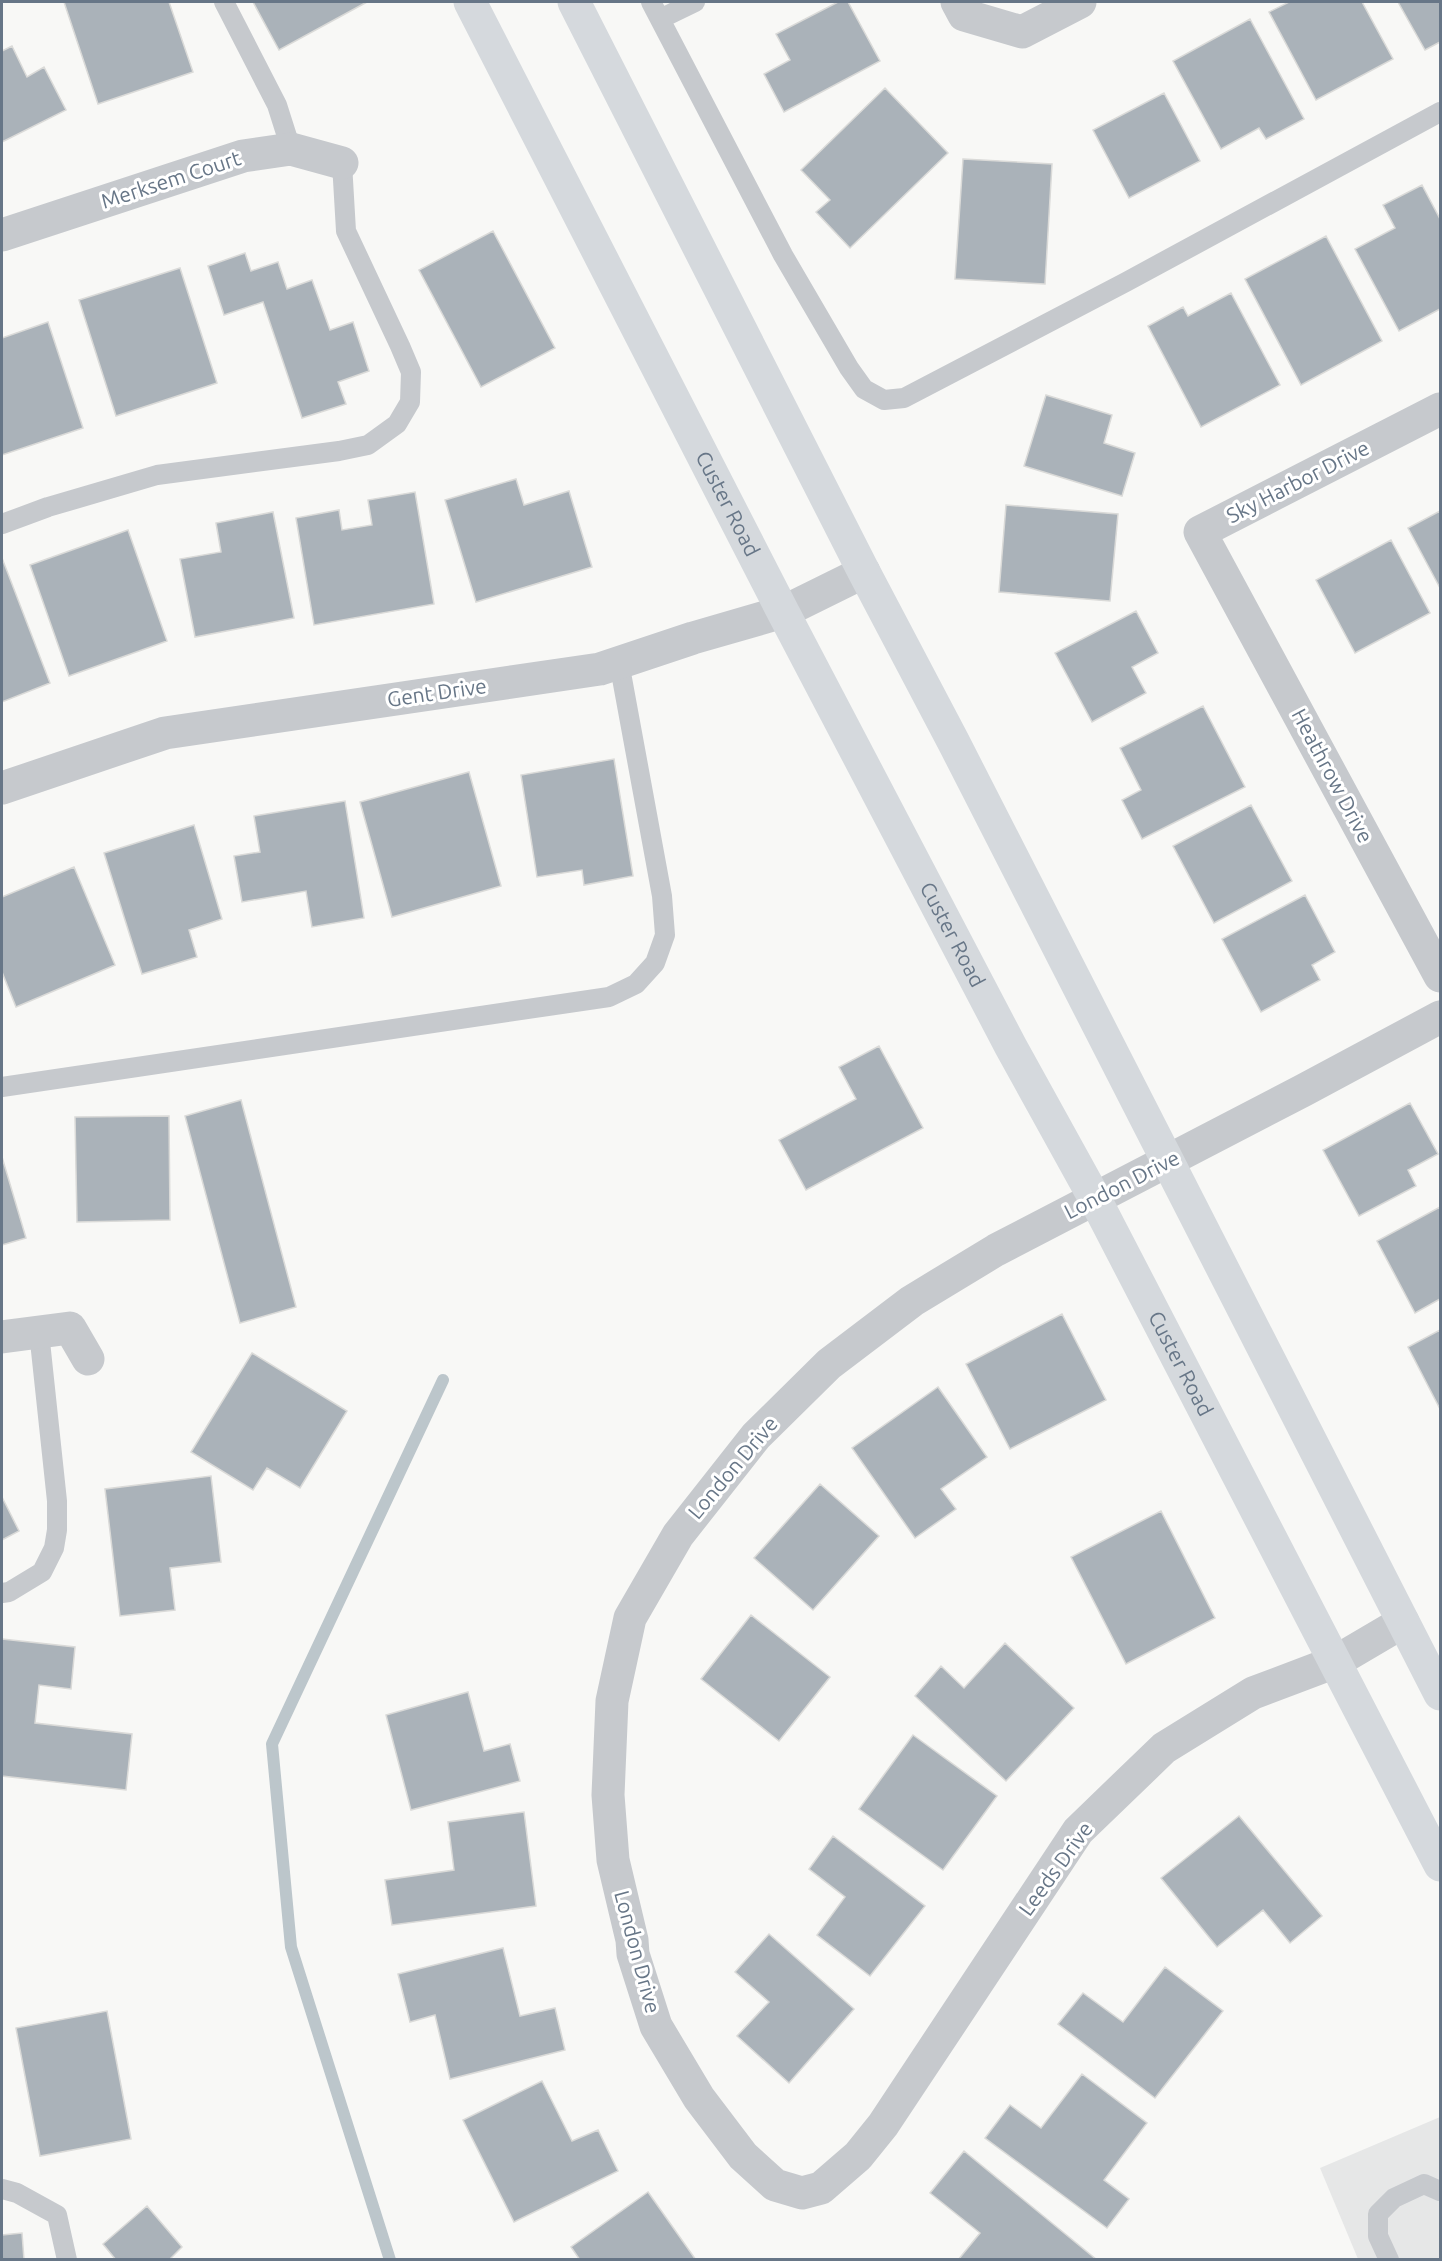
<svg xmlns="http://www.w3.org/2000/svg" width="1442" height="2261" viewBox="0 0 1442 2261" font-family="Ubuntu,sans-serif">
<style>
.built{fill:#e6e7e7}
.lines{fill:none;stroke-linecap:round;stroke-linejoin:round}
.stream{stroke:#bcc6cb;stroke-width:12}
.building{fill:#aab2b9;stroke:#dadad8;stroke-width:1.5}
.service{stroke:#c6c9cd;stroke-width:20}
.minor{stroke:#c6c9cd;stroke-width:33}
.primary{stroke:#d5d9dd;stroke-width:33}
.labels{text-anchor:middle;stroke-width:6;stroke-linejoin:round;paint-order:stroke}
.street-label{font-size:21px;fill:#677687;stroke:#fff}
</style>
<rect width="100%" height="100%" fill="#f8f8f6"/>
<path class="built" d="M 1440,2117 L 1440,2259 L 1358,2259 L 1320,2168 Z"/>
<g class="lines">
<path class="stream" d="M 390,2260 L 291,1947 L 272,1744 L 443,1380"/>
</g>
<path class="building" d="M 64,2 L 169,2 L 193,72 L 98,104 Z
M 253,2 L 367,2 L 279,50 Z
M 838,2 L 848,2 L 880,61 L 784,112 L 764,74 L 790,60 L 776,34 Z
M 1289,2 L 1362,2 L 1393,59 L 1316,100 L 1269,12 Z
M 1398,2 L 1440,2 L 1440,42 L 1425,50 Z
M 1250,19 L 1304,119 L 1266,139 L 1259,128 L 1221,149 L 1173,61 Z
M 12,46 L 27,77 L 44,67 L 66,110 L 2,142 L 2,51 Z
M 885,88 L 948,153 L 850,248 L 816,212 L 830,200 L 801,170 Z
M 1164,93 L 1200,161 L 1129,198 L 1093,130 Z
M 963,159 L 1052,164 L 1045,284 L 955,279 Z
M 1422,185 L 1440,219 L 1440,309 L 1399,331 L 1355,249 L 1395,228 L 1383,205 Z
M 493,231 L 555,348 L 481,387 L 419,270 Z
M 1326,236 L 1382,341 L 1301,385 L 1245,279 Z
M 245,253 L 251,271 L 278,262 L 287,289 L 312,280 L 330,330 L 353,322 L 369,371 L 338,382 L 346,404 L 302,418 L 263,302 L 224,315 L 208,266 Z
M 180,268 L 217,383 L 116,416 L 79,300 Z
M 1231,293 L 1280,385 L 1201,427 L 1148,326 L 1183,307 L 1188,316 Z
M 48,322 L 83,428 L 2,455 L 2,338 Z
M 1046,395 L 1112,415 L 1104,443 L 1135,453 L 1122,496 L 1024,466 Z
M 516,479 L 524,505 L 569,491 L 592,567 L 476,602 L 445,500 Z
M 415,492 L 434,604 L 314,625 L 296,518 L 339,510 L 342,530 L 372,525 L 368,500 Z
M 1006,505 L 1118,514 L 1110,601 L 999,592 Z
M 1440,511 L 1440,588 L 1408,528 Z
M 273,512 L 294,618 L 195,637 L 180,559 L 221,552 L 216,523 Z
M 128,530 L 167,641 L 69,676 L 30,565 Z
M 1391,540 L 1430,613 L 1355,653 L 1316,580 Z
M 2,558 L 50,683 L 2,702 Z
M 1136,611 L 1158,653 L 1132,667 L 1146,693 L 1092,722 L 1055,653 Z
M 1203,706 L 1245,787 L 1142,839 L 1122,800 L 1141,790 L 1120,748 Z
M 614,759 L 633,876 L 584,885 L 582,870 L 537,877 L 521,775 Z
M 469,772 L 501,886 L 392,917 L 360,802 Z
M 345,801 L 364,918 L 312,927 L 306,891 L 242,902 L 234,856 L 260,852 L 254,816 Z
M 1251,805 L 1292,881 L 1214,923 L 1173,846 Z
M 194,825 L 222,919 L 189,930 L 197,957 L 142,974 L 104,853 Z
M 74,867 L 115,965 L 16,1007 L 2,972 L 2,897 Z
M 1305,895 L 1335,952 L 1312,965 L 1320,980 L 1261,1012 L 1222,939 Z
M 879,1046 L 923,1128 L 806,1190 L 779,1140 L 856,1099 L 839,1067 Z
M 241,1100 L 296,1307 L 240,1323 L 185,1116 Z
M 1410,1103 L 1438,1154 L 1408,1170 L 1416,1186 L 1359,1216 L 1323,1150 Z
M 169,1116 L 170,1220 L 77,1222 L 75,1117 Z
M 2,1157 L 26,1238 L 2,1245 Z
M 1440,1207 L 1440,1299 L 1415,1313 L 1377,1241 Z
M 1062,1314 L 1106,1400 L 1010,1449 L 966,1364 Z
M 1440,1330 L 1440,1409 L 1408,1347 Z
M 252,1353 L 347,1411 L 300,1488 L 267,1468 L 253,1490 L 191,1452 Z
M 938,1387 L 987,1457 L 941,1489 L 956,1509 L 915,1538 L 852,1448 Z
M 211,1476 L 221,1562 L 170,1568 L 175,1610 L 120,1616 L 105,1489 Z
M 820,1484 L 879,1536 L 813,1610 L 754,1558 Z
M 2,1497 L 19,1531 L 2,1540 Z
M 1161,1511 L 1215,1618 L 1126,1664 L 1071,1557 Z
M 751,1615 L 830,1677 L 779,1741 L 701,1679 Z
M 2,1639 L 75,1647 L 71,1689 L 39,1685 L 35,1723 L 132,1734 L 126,1790 L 2,1776 Z
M 1005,1643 L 1074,1708 L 1006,1781 L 915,1696 L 941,1666 L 964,1688 Z
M 468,1692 L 484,1751 L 510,1744 L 520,1781 L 411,1810 L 386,1715 Z
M 913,1735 L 997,1796 L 943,1870 L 859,1809 Z
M 524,1812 L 536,1906 L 392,1925 L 385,1880 L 454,1870 L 448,1822 Z
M 1239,1816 L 1322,1916 L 1290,1943 L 1263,1910 L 1217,1947 L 1161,1878 Z
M 833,1836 L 925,1906 L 870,1976 L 817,1935 L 845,1897 L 809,1869 Z
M 769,1934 L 854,2009 L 789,2083 L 737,2036 L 769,2002 L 735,1972 Z
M 503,1948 L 520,2016 L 555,2008 L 565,2050 L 450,2079 L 435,2015 L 410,2022 L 398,1974 Z
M 1165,1967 L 1223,2011 L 1155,2098 L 1058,2024 L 1083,1993 L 1123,2022 Z
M 107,2011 L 131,2139 L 40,2156 L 16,2028 Z
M 1082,2074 L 1147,2123 L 1104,2180 L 1129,2199 L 1107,2228 L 985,2138 L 1010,2105 L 1041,2128 Z
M 542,2081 L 572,2141 L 598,2130 L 618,2171 L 514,2222 L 463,2120 Z
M 964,2151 L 1097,2260 L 958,2260 L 980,2233 L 930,2193 Z
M 648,2192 L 696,2260 L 580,2260 L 571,2247 Z
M 147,2206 L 182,2247 L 169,2260 L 116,2260 L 103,2244 Z
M 22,2233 L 24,2260 L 2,2260 L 2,2235 Z"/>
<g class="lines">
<path class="service" d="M 224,2 L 277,105 L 291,149
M 651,2 L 783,255 L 849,368 L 864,389 L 884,400 L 904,398 L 1126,282 L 1440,112
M 660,19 L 695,2
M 2,524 L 48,507 L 157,475 L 339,451 L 368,445 L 397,424 L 410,402 L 411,372 L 400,346 L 346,231 L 342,163
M 2,1087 L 609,997 L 636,984 L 655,963 L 665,935 L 662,896 L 619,662
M 2,1593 L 9,1592 L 42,1572 L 54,1548 L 57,1530 L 57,1501 L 39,1332
M 2,2189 L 17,2193 L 57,2215 L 67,2260
M 1389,2260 L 1378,2236 L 1378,2214 L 1394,2198 L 1424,2184 L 1440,2191"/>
<path class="minor" d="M 957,2 L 964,15 L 1022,32 L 1080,2
M 2,235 L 243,156 L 291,149 L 342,163
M 1440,409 L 1200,532 L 1440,976
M 2,788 L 165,733 L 600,669 L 693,638 L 783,612 L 864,572
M 2,1337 L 70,1328 L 88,1359
M 1403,1622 L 1335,1662 L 1253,1693 L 1164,1748 L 1078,1831 L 883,2125 L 858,2156 L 821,2188 L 802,2193 L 775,2185 L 743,2156 L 699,2098 L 656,2026 L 633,1954 L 632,1940 L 613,1860 L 608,1795 L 612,1701 L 630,1618 L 678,1535 L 756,1436 L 829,1364 L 912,1301 L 996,1250 L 1304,1090 L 1440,1017"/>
<g class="primary">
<path id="s1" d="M 470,2 L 783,612 L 1011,1047 L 1095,1199 L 1440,1865"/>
<path d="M 574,2 L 864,572 L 953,741 L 1440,1694"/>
</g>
</g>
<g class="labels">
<g class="street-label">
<text transform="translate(171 180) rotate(-18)" y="7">Merksem Court</text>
<text transform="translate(1298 482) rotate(-27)" y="7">Sky Harbor Drive</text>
<text dy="7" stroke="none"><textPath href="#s1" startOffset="564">Custer Road</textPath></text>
<text transform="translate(437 693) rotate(-8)" y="7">Gent Drive</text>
<text transform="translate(1332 776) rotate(62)" y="7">Heathrow Drive</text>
<text dy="7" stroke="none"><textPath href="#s1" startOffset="1050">Custer Road</textPath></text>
<text transform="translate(1122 1185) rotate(-27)" y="7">London Drive</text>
<text dy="7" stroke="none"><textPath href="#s1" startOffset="1536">Custer Road</textPath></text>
<text transform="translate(733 1468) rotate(-50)" y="7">London Drive</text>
<text transform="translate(1056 1869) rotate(-54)" y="7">Leeds Drive</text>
<text transform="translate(637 1952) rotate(75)" y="7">London Drive</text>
</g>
</g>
<rect width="1442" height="2261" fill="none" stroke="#677687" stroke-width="6"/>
</svg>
